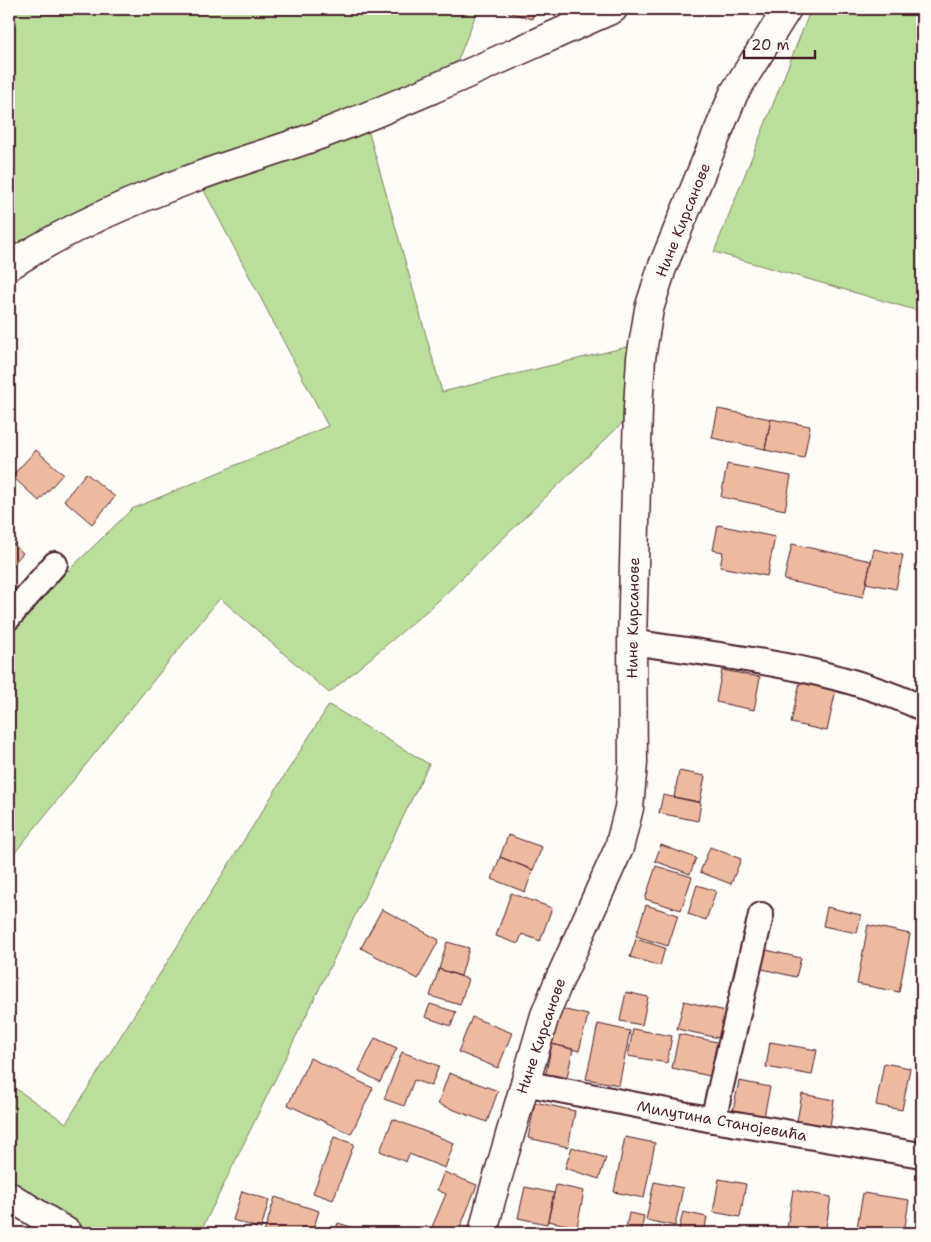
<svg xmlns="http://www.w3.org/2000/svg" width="931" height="1242" viewBox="0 0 931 1242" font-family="'Shantell Sans',sans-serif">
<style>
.green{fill:#bbdf9a;stroke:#827f62}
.building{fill:#edba9f;stroke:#4a1f2b}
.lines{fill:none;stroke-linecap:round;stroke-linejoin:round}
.street-casing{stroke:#4a1f2b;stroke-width:28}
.secondary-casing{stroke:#4a1f2b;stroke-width:31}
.street{stroke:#fdfcf7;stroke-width:24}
.secondary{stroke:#fdfcf7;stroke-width:28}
.labels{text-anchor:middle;stroke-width:5;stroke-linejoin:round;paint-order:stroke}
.street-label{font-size:15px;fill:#4a1f2b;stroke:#fdfcf7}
</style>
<rect width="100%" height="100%" fill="#fdfcf7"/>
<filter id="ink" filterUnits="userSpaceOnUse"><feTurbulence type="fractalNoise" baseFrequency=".02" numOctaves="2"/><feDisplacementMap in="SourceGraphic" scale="10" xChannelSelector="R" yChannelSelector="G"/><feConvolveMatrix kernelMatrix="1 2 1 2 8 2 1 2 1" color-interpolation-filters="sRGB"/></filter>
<g filter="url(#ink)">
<path class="green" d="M 9,9 L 478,9 L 458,60 L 367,126 L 442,392 L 635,345 L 638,408 L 435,604 L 329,693 L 220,598 L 9,860 L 9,617 L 55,564 L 68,571 L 132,509 L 328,426 L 197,177 L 9,268 Z
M 811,9 L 922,9 L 922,312 L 714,252 Z
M 329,705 L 429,764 L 200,1233 L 71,1233 L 9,1196 L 9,1084 L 66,1123 Z"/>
<path class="building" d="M 509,9 L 535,9 L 532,19 L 508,12 Z
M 718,409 L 771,419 L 765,449 L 712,438 Z
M 771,419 L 810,426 L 804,458 L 765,450 Z
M 36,450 L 63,474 L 39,501 L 12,476 Z
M 727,464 L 791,476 L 785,510 L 721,497 Z
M 86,473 L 115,497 L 92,524 L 64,500 Z
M 718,525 L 775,537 L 767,576 L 720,567 L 723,552 L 713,550 Z
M 9,540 L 23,553 L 9,569 Z
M 792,544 L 871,561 L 863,597 L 784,580 Z
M 874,549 L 903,555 L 896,589 L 866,583 Z
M 722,670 L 760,677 L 754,710 L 716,702 Z
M 801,677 L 837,685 L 827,731 L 791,723 Z
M 679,771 L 705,776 L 700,802 L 674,797 Z
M 663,795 L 701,803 L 698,821 L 659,813 Z
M 508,835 L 542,847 L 533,870 L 500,857 Z
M 661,845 L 696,858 L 690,874 L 655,861 Z
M 710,847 L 741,859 L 731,884 L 700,872 Z
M 500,857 L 533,870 L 525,892 L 492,879 Z
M 656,866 L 692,877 L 681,910 L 645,899 Z
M 697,885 L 716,891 L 706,920 L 688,914 Z
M 511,893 L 552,908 L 540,941 L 522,934 L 518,944 L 496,936 Z
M 646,905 L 678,915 L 668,946 L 636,936 Z
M 827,907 L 861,915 L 857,933 L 823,926 Z
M 382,909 L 439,940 L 418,979 L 361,948 Z
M 868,925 L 910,934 L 899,992 L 857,984 Z
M 636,939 L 665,948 L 660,966 L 630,957 Z
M 447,942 L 469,948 L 461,976 L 439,969 Z
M 762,949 L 801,958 L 796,977 L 758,968 Z
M 439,969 L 468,979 L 460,1005 L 430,996 Z
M 626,992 L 648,997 L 642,1025 L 620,1021 Z
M 684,1001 L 725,1011 L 719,1038 L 677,1029 Z
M 430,1004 L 456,1012 L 451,1026 L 425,1017 Z
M 561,1009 L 588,1015 L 579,1051 L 552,1044 Z
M 472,1017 L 512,1033 L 498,1068 L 458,1052 Z
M 598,1024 L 630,1031 L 619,1085 L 586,1079 Z
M 633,1029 L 672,1036 L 667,1063 L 628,1056 Z
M 679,1034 L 717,1042 L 710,1076 L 672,1068 Z
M 375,1038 L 397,1048 L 380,1082 L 359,1071 Z
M 770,1042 L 817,1050 L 812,1075 L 766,1067 Z
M 552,1044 L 573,1049 L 566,1082 L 545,1077 Z
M 402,1052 L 439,1066 L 431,1086 L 414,1080 L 404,1106 L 384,1099 Z
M 310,1058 L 373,1088 L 351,1134 L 288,1105 Z
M 884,1063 L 910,1068 L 902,1110 L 876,1105 Z
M 449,1073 L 498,1091 L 487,1122 L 438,1104 Z
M 739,1081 L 770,1087 L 764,1116 L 733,1110 Z
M 802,1094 L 834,1100 L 830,1126 L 797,1121 Z
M 535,1102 L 575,1111 L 568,1147 L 528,1138 Z
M 393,1119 L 454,1143 L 445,1168 L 409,1154 L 406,1162 L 380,1151 Z
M 334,1137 L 354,1144 L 333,1200 L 313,1193 Z
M 625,1137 L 655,1143 L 644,1198 L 614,1192 Z
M 572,1147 L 606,1158 L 599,1179 L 565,1168 Z
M 444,1172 L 477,1185 L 458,1233 L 447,1233 L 432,1227 L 446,1194 L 437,1190 Z
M 719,1179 L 746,1184 L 740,1217 L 713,1212 Z
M 654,1182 L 683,1188 L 675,1226 L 646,1220 Z
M 556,1185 L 584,1191 L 577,1227 L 548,1221 Z
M 525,1187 L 554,1193 L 547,1224 L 518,1218 Z
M 793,1190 L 831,1197 L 825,1233 L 787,1228 Z
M 242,1191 L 269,1200 L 261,1229 L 233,1220 Z
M 863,1193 L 909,1200 L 904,1233 L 856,1233 Z
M 275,1197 L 319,1211 L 312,1233 L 264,1233 Z
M 683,1212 L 707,1217 L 704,1233 L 678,1233 Z
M 629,1213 L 644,1216 L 641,1233 L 625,1233 Z
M 338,1223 L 370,1233 L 335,1233 Z"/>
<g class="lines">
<defs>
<path id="street" d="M 9,617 L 55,564
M 632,642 C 729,657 832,666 922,708
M 524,1083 L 713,1120 L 921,1155
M 713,1120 L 761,915"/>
<path id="secondary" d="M 9,266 C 67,228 131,201 196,177 C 238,161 282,149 325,133 C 422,96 517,51 613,9
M 9,1196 L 68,1233
M 483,1233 L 491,1200 L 545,1015 L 558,983 L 619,848 L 629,808 L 633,763 L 632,642 L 638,408 L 641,358 L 649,309 L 662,268 L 734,93 L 787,9"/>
</defs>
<use href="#street" class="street-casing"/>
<use href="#secondary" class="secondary-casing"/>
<use href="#street" class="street"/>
<use href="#secondary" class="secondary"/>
</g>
</g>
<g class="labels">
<g class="street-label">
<text transform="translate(683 220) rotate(-68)" y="5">Нине Кирсанове</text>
<text transform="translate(633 618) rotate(-89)" y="5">Нине Кирсанове</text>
<text transform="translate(541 1036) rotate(-71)" y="5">Нине Кирсанове</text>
<text transform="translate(722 1121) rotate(10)" y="5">Милутина Станојевића</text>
</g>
</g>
<rect width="931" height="1242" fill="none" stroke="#fdfcf7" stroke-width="30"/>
<rect x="15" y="15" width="901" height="1212" fill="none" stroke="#4a1f2b" stroke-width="2" filter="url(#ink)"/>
<path d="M744 50v8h71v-8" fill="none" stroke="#4a1f2b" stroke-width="2.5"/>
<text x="751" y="50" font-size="15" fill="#4a1f2b" stroke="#fdfcf7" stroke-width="4" paint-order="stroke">20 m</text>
</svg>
